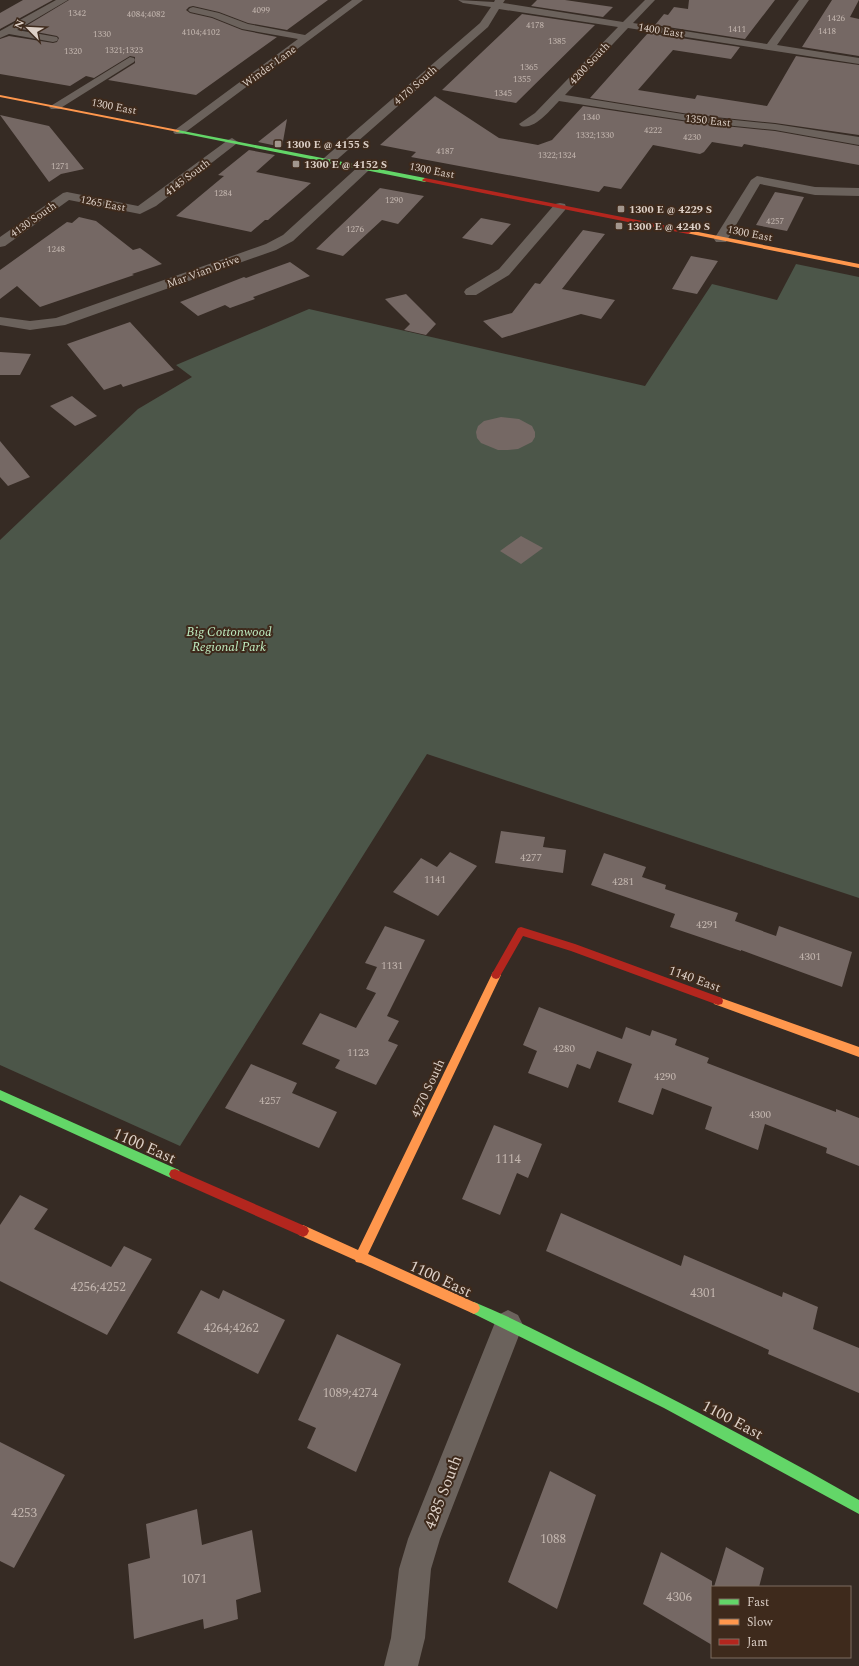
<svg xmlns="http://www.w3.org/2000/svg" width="859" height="1666" viewBox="0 0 859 1666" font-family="Spectral,serif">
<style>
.green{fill:#4c5649}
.building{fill:#756864}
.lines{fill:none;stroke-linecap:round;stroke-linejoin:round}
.street{fill:#6b625c;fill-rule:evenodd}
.fast{fill:#63d668;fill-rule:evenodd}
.slow{fill:#ff974d;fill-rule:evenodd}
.jam{fill:#b3261e;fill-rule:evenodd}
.poi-dot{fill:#a2968d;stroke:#3e2a1c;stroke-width:1.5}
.labels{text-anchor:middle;stroke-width:4;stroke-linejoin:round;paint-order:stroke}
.far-number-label{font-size:9px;fill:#c2b5ae}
.far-street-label{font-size:11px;fill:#dccfc6;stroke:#3e2a1c}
.far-poi-label{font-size:11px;font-weight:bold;fill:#dccfc6;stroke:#3e2a1c;text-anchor:start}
.number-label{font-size:11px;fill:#c2b5ae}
.park-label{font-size:13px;font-style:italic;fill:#bfedc1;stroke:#3e2a1c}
.street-label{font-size:13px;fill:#dccfc6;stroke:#3e2a1c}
.near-number-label{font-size:13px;fill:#c2b5ae}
.near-street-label{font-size:16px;fill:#dccfc6;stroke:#3e2a1c}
</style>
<rect width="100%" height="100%" fill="#362b24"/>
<path class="green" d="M 796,264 L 859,277 L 859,898 L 427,754 L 180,1146 L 0,1065 L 0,540 L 138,409 L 192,377 L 176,365 L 309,309 L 645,386 L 712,284 L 777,300 Z"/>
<path class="building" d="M 23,0 L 53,0 L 0,29 L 0,13 Z
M 69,0 L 328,0 L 287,30 L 248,23 L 219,12 L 193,6 L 189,7 L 186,10 L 190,13 L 212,18 L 242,30 L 277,37 L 196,95 L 108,80 L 135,63 L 135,57 L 130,56 L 94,78 L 86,76 L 70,86 L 0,74 L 0,39 L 9,36 L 53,43 L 57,42 L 59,38 L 57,36 L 21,29 Z
M 537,0 L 565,0 L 613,7 L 603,17 L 531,6 Z
M 689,0 L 775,0 L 745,39 L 655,25 L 664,14 L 668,15 L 674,7 L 688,9 Z
M 832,0 L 859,0 L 850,17 L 859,19 L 859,56 L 802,47 Z
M 522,14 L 595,25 L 516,103 L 442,90 Z
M 648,33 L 740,47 L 731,59 L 673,50 L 638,90 L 695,99 L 697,95 L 767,106 L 796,56 L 859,65 L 859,135 L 775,123 L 695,115 L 590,98 Z
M 435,96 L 499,138 L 538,145 L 552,140 L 583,106 L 695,123 L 775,131 L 859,146 L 859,165 L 744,144 L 742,147 L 712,142 L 704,152 L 700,154 L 653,145 L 621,189 L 604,186 L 599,192 L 411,157 L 416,152 L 380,145 Z
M 0,115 L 49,126 L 84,169 L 61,174 L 49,182 Z
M 287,119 L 282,147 L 258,142 Z
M 249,150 L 275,155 L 256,172 L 311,183 L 268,220 L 265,220 L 251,232 L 176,216 L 224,176 L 218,175 Z
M 380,188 L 424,196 L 398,224 L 382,220 L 343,256 L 316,249 Z
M 775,192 L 804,197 L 787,231 L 756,225 Z
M 79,217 L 96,221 L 133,250 L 140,248 L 162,264 L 132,274 L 134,275 L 40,307 L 17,286 L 0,299 L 0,270 L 67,222 L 72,223 Z
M 481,218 L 511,224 L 492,245 L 462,238 Z
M 583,230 L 605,234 L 562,289 L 615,300 L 601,319 L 581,314 L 502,338 L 483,321 L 512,313 L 535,283 L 540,284 Z
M 691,256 L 718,261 L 697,294 L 672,289 Z
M 290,262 L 310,276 L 253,297 L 255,299 L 230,308 L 225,305 L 198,316 L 180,302 L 244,277 L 246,278 Z
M 406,294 L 436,324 L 426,335 L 404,330 L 410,324 L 385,299 Z
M 130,322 L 174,370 L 123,387 L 121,384 L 104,390 L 67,344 Z
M 0,352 L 31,354 L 20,375 L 0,375 Z
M 72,396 L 97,416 L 75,426 L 50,406 Z
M 501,417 L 519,419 L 532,426 L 535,432 L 535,437 L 532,442 L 518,449 L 508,450 L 498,450 L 481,443 L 477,438 L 476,432 L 478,426 L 484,421 Z
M 0,441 L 30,477 L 8,486 L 0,477 Z
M 521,536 L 543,548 L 521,564 L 500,551 Z
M 501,831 L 545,837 L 543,847 L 566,850 L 563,873 L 495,863 Z
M 450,852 L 477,866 L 438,916 L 393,892 L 421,858 L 437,867 Z
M 604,853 L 646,867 L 642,877 L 666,885 L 665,889 L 738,913 L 735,921 L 776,936 L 779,926 L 852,952 L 842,987 L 741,950 L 741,951 L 670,927 L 675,914 L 591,885 Z
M 385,926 L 425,940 L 387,1016 L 399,1021 L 388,1041 L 398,1045 L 376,1085 L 335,1068 L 340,1060 L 302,1044 L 320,1013 L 356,1028 L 376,993 L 366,989 L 377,967 L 365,963 Z
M 539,1007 L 622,1039 L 626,1027 L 650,1036 L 652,1030 L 677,1039 L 675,1045 L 709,1058 L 707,1063 L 836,1112 L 836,1109 L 859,1118 L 859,1166 L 826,1153 L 827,1148 L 765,1124 L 758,1150 L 705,1129 L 712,1107 L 662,1088 L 653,1115 L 618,1102 L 632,1064 L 597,1051 L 590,1069 L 577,1064 L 568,1088 L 528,1073 L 537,1051 L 523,1045 Z
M 251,1064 L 297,1083 L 292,1093 L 337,1112 L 319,1148 L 225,1108 Z
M 494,1125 L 542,1144 L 528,1178 L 517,1173 L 500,1215 L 462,1199 Z
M 20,1195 L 48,1209 L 34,1229 L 111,1267 L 124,1246 L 152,1259 L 107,1335 L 0,1281 L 0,1225 Z
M 561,1213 L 681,1266 L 684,1255 L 782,1297 L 783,1292 L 818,1307 L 813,1329 L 859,1348 L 859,1393 L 768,1354 L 769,1350 L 546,1251 Z
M 201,1290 L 219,1299 L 223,1290 L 285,1320 L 258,1374 L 177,1333 Z
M 337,1334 L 401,1364 L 356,1472 L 307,1448 L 316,1428 L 298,1420 Z
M 0,1442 L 65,1475 L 14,1568 L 0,1561 Z
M 550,1471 L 596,1495 L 557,1609 L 508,1582 Z
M 197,1509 L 202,1545 L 252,1530 L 261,1592 L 236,1600 L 238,1619 L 204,1629 L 203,1619 L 134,1639 L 128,1564 L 150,1558 L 146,1524 Z
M 726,1547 L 764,1568 L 759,1587 L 714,1587 Z
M 661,1552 L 712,1581 L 712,1645 L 643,1604 Z"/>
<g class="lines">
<path class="street" d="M 56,0 L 68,0 L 17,30 L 57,37 L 58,39 L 57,41 L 53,42 L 9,34 L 0,38 L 0,31 Z
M 352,0 L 363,0 L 183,134 L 175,134 L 173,132 L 175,130 L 298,39 L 242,29 L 212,17 L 190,12 L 188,10 L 190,8 L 193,7 L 219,13 L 248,24 L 305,35 Z
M 458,0 L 494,2 L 495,0 L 505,0 L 503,3 L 623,22 L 645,0 L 655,0 L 633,23 L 767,44 L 799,0 L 809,0 L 777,45 L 859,58 L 859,64 L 628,28 L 565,95 L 695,116 L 775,124 L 859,137 L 859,145 L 775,130 L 695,122 L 559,101 C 550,110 535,130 521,126 L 519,124 L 535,113 L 618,27 L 499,9 L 488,27 L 332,164 L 324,164 L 322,161 L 324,158 L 480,23 L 491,7 L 463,3 Z
M 130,57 L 134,58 L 135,60 L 134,62 L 59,109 L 51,109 L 49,107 Z
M 232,138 L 238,142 L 236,144 L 156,206 L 140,214 L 69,200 L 5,246 L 0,247 L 0,237 L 63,193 L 67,192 L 138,206 L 228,140 Z
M 364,164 L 370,168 L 368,171 L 293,241 L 276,250 L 65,325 L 30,330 L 0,325 L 0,317 L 30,321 L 56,318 L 266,244 L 283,235 L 360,165 Z
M 757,176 L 815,187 L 859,188 L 859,196 L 815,195 L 760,184 L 726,242 L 716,242 L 714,239 L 751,180 Z
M 560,203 L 565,204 L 566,207 L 565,210 L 509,275 L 476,295 L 466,295 L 464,292 L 466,289 L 499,269 L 555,204 Z
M 508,1310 L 518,1315 L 523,1325 L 440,1539 L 431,1569 L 425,1638 L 418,1666 L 384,1666 L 391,1638 L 399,1569 L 408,1539 L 498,1315 Z"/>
<path class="fast" d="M 178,130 L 425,178 L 428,180 L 425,182 L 176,132 L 176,131 Z
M 0,1090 L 179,1170 L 181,1174 L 179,1178 L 175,1179 L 171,1178 L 0,1100 Z
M 474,1302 C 516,1319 556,1341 597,1361 C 686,1405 773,1451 859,1500 L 859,1514 L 664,1408 L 470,1312 L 468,1308 L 470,1304 Z"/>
<path class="slow" d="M 0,95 L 178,130 L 180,131 L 178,132 L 0,97 Z
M 688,230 L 859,264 L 859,268 L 686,233 L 685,232 Z
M 496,971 L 499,972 L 501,975 L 368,1254 L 478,1304 L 480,1308 L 478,1312 L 474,1314 L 361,1263 L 356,1262 L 355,1260 L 299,1235 L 297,1231 L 299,1227 L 303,1225 L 358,1250 L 493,972 Z
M 718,997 L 859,1047 L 859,1057 L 714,1004 L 713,1001 L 714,998 Z"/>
<path class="jam" d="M 425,178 L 688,230 L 691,232 L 688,234 L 423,181 L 422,180 Z
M 521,927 L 575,944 L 722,998 L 723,1001 L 722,1004 L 718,1005 L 571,951 L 523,936 L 499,978 L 496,979 L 493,978 L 491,975 L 493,972 L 518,928 Z
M 175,1169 L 307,1227 L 309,1231 L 307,1235 L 303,1237 L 299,1235 L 171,1178 L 169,1174 L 171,1170 Z"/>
</g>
<g class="poi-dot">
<rect x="274" y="140" width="8" height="8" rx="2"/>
<rect x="292" y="160" width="8" height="8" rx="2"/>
<rect x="617" y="205" width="8" height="8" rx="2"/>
<rect x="615" y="222" width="8" height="8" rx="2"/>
</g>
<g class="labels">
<g class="far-number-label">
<text x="261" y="13">4099</text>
<text x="77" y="16">1342</text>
<text x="146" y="17">4084;4082</text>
<text x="836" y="21">1426</text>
<text x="535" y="28">4178</text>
<text x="737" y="32">1411</text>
<text x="827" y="34">1418</text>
<text x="201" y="35">4104;4102</text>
<text x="102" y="37">1330</text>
<text x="557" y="44">1385</text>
<text x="124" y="53">1321;1323</text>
<text x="73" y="54">1320</text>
<text x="529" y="70">1365</text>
<text x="522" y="82">1355</text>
<text x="503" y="96">1345</text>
<text x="591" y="120">1340</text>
<text x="653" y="133">4222</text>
<text x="595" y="138">1332;1330</text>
<text x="692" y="140">4230</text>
<text x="445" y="154">4187</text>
<text x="557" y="158">1322;1324</text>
<text x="60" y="169">1271</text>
<text x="223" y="196">1284</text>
<text x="394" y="203">1290</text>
<text x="775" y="224">4257</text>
<text x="355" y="232">1276</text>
<text x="56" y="252">1248</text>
</g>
<g class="far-street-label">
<text transform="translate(661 30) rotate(9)" y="4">1400 East</text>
<text transform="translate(589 63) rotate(-47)" y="4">4200 South</text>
<text transform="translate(269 66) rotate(-36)" y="4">Winder Lane</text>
<text transform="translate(415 85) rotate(-41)" y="4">4170 South</text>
<text transform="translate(114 106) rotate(11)" y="4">1300 East</text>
<text transform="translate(708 120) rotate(6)" y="4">1350 East</text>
<text transform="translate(432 170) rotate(11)" y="4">1300 East</text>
<text transform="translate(187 177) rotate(-37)" y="4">4145 South</text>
<text transform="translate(103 203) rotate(11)" y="4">1265 East</text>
<text transform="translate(33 219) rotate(-35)" y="4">4130 South</text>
<text transform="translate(750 233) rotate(11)" y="4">1300 East</text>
<text transform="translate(203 271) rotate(-20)" y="4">Mar Vian Drive</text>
</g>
<g class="far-poi-label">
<text x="286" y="148">1300 E @ 4155 S</text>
<text x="304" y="168">1300 E @ 4152 S</text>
<text x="629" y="213">1300 E @ 4229 S</text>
<text x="627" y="230">1300 E @ 4240 S</text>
</g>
<g class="number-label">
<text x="531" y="861">4277</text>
<text x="435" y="883">1141</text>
<text x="623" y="885">4281</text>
<text x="707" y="928">4291</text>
<text x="810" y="960">4301</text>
<text x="392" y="969">1131</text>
<text x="564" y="1052">4280</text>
<text x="358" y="1056">1123</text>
<text x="665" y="1080">4290</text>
<text x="270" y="1104">4257</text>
<text x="760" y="1118">4300</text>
</g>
<g class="park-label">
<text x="229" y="636">Big Cottonwood<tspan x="229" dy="15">Regional Park</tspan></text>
</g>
<g class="street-label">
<text transform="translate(695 978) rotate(20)" y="5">1140 East</text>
<text transform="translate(427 1088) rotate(-65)" y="5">4270 South</text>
</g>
<g class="near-number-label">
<text x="508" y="1163">1114</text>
<text x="98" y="1291">4256;4252</text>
<text x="703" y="1297">4301</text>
<text x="231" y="1332">4264;4262</text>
<text x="350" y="1397">1089;4274</text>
<text x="24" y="1517">4253</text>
<text x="553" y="1543">1088</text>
<text x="194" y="1583">1071</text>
<text x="679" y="1601">4306</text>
</g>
<g class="near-street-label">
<text transform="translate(145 1145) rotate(24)" y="6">1100 East</text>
<text transform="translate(441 1278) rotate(25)" y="6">1100 East</text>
<text transform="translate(733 1419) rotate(28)" y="6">1100 East</text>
<text transform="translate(442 1492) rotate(-69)" y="6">4285 South</text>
</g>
</g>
<rect x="711" y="1586" width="140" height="72" fill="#3e2a1c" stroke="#7d6c60"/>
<rect x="719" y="1599" width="20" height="6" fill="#63d668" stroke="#7d6c60"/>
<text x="747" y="1606" font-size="12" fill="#dccfc6">Fast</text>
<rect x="719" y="1619" width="20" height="6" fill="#ff974d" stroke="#7d6c60"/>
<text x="747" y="1626" font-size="12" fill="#dccfc6">Slow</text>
<rect x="719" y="1639" width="20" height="6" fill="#b3261e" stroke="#7d6c60"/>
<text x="747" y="1646" font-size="12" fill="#dccfc6">Jam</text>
<g transform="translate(28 28) rotate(294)" stroke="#3e2a1c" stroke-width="3" paint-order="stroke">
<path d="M0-3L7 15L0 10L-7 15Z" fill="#dccfc6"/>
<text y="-6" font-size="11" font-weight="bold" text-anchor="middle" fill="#dccfc6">N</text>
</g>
</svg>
